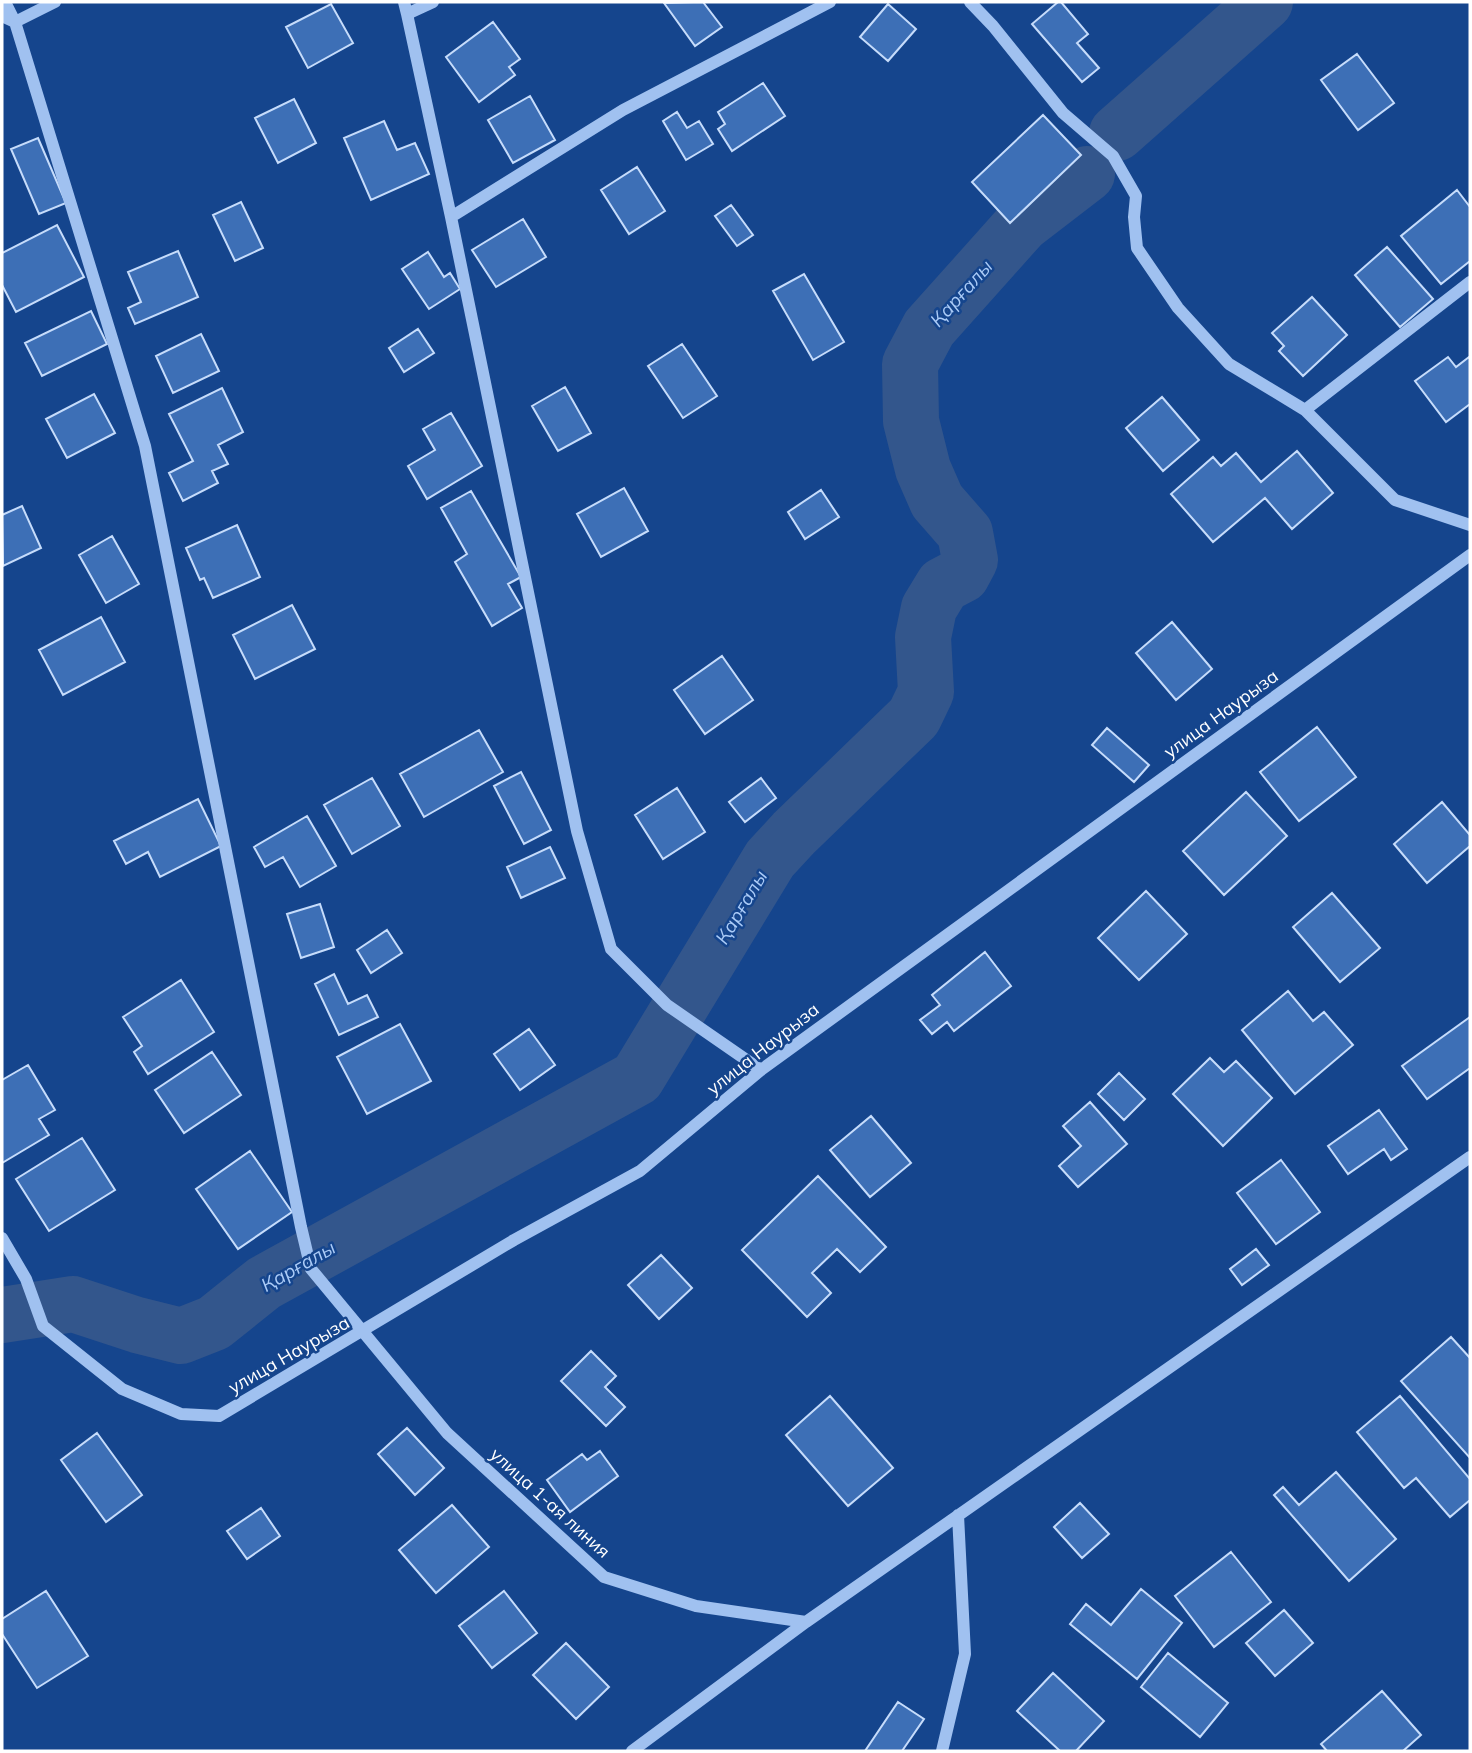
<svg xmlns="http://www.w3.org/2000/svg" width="1472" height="1753" viewBox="0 0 1472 1753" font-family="Mulish,sans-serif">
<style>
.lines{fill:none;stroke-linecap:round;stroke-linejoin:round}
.river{stroke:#33568c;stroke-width:56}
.building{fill:#3d6fb6;stroke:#c6dcfb;stroke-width:2}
.minor{stroke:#a0c1f0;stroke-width:12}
.labels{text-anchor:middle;stroke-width:5;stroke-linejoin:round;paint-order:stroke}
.street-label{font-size:18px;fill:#fff;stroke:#15458d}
.water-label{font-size:19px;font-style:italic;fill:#abcbf7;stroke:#15458d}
</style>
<rect width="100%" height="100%" fill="#15458d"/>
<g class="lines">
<path class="river" d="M 1117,133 L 1265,2
M 2,1315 L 73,1304 L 137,1325 L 181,1336 L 214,1323 L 264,1283 L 637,1078 L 770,859 L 794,833 L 914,717 L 926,692 L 923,637 L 929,608 L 943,585 L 962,575 L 970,560 L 965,533 L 937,501 L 923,469 L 911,421 L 910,364 L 929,328 L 1022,224 L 1087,174"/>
</g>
<path class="building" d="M 703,2 L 722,27 L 695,46 L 664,3 Z
M 1058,2 L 1061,2 L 1088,34 L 1077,43 L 1099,68 L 1082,82 L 1032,24 Z
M 331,4 L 353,43 L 308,68 L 286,27 Z
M 888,4 L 916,29 L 888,61 L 860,37 Z
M 493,22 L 520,59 L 509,67 L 515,75 L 479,102 L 446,57 Z
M 1357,54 L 1394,103 L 1358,130 L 1321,80 Z
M 763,83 L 785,116 L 732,151 L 718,129 L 725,124 L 718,112 Z
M 530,96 L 555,140 L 513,163 L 488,120 Z
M 294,99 L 316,143 L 278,163 L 255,118 Z
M 677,112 L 687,128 L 699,121 L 713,144 L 686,160 L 663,121 Z
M 1043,115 L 1081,155 L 1010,223 L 972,182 Z
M 384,121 L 397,150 L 415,143 L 429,174 L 371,200 L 344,138 Z
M 38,138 L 66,203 L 39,214 L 11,149 Z
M 637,167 L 665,211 L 629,234 L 601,190 Z
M 1457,190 L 1470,207 L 1470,261 L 1441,284 L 1401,236 Z
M 241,202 L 263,248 L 235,261 L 213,215 Z
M 731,205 L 753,235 L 737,246 L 715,216 Z
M 523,219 L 546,257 L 496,287 L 472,250 Z
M 57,225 L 84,277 L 16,312 L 2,285 L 2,253 Z
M 1387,247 L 1433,299 L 1400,327 L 1355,275 Z
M 178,251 L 198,297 L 135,324 L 128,308 L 141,302 L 128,272 Z
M 428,252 L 444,277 L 450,273 L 460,289 L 429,309 L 402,269 Z
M 804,274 L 844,342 L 813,360 L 773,291 Z
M 1312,297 L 1347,335 L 1303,376 L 1279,351 L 1284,346 L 1272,333 Z
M 91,311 L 107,344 L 42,376 L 25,343 Z
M 418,329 L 434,353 L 404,372 L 389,348 Z
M 201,334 L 219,371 L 173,393 L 156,356 Z
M 682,344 L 717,396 L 683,418 L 648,366 Z
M 1448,357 L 1456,367 L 1469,357 L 1470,359 L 1470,404 L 1446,422 L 1415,381 Z
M 565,387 L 591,433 L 558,451 L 532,406 Z
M 222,388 L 243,432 L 218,445 L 228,464 L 212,471 L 218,483 L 183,501 L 169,473 L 193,461 L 169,414 Z
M 94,394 L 115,433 L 67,458 L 46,419 Z
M 1162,397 L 1199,440 L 1163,471 L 1126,428 Z
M 451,413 L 482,466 L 427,499 L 408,466 L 435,450 L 423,429 Z
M 1297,451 L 1333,493 L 1292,529 L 1265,498 L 1213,542 L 1171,494 L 1213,457 L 1221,466 L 1236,453 L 1261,482 Z
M 624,488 L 648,531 L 601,557 L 577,514 Z
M 821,490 L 839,517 L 805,539 L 788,512 Z
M 471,491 L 521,577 L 508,584 L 522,608 L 492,626 L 455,562 L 467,554 L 441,508 Z
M 22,506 L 41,548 L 3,566 L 2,515 Z
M 237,525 L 260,577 L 213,598 L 204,578 L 200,580 L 186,548 Z
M 112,536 L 139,584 L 106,603 L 79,555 Z
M 292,605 L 315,649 L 255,679 L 233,635 Z
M 101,617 L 125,662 L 63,695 L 39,650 Z
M 1172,622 L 1212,669 L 1176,700 L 1136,653 Z
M 722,656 L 753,700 L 705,734 L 674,690 Z
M 1317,727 L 1356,777 L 1299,821 L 1260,772 Z
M 1107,728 L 1149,765 L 1134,782 L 1092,745 Z
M 479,730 L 503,772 L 424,817 L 400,774 Z
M 521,772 L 551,830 L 524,844 L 494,786 Z
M 372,778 L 400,826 L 352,854 L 324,805 Z
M 761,778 L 776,798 L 745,822 L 729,802 Z
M 677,788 L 705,832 L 663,859 L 635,815 Z
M 1246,792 L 1287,836 L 1224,895 L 1183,851 Z
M 198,799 L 221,846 L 160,877 L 148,852 L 126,864 L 114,841 Z
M 1442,802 L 1470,835 L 1470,846 L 1427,883 L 1394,844 Z
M 307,816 L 336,866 L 300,887 L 283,857 L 265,867 L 254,847 Z
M 550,847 L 565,878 L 521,898 L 507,867 Z
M 1146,891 L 1187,934 L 1139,980 L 1098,938 Z
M 1332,893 L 1380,948 L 1340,982 L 1293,927 Z
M 320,904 L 334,947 L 301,958 L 287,914 Z
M 387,930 L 402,953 L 371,973 L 357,950 Z
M 985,952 L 1011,986 L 954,1031 L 947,1022 L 932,1034 L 920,1020 L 940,1005 L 932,995 Z
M 334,974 L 348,1004 L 367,995 L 378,1017 L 339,1035 L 315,984 Z
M 181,980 L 214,1032 L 148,1074 L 134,1052 L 142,1046 L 123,1017 Z
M 1288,991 L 1313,1021 L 1324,1012 L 1353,1045 L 1295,1094 L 1242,1030 Z
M 1470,1017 L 1470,1068 L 1427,1099 L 1402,1066 Z
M 400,1024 L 431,1081 L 367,1114 L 337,1057 Z
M 529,1029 L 555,1065 L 520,1090 L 494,1054 Z
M 212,1052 L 241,1095 L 184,1133 L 155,1090 Z
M 1210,1058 L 1224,1072 L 1236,1061 L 1272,1098 L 1223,1146 L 1173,1094 Z
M 28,1065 L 55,1110 L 39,1119 L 49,1135 L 2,1163 L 2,1080 Z
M 1119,1073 L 1145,1099 L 1124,1120 L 1098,1094 Z
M 1090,1102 L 1127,1144 L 1078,1187 L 1059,1166 L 1081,1146 L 1063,1126 Z
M 1379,1110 L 1407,1149 L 1391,1160 L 1384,1149 L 1348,1174 L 1328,1146 Z
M 871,1116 L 911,1163 L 870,1197 L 830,1150 Z
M 82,1138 L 115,1190 L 49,1231 L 16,1179 Z
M 250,1151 L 292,1212 L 238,1249 L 196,1189 Z
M 1281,1160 L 1320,1212 L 1276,1244 L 1237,1193 Z
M 818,1176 L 886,1247 L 860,1272 L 837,1249 L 812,1273 L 831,1293 L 807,1317 L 742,1250 Z
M 1256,1249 L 1269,1265 L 1242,1285 L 1230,1269 Z
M 661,1255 L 692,1288 L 659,1319 L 628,1285 Z
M 1451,1337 L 1470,1358 L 1470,1458 L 1401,1381 Z
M 591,1351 L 616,1376 L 605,1387 L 625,1407 L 606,1426 L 561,1381 Z
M 830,1396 L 893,1468 L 848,1506 L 786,1435 Z
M 1400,1396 L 1470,1479 L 1470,1500 L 1450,1517 L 1416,1478 L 1404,1488 L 1357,1432 Z
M 407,1428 L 444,1468 L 415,1495 L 378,1454 Z
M 97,1433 L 142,1495 L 106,1522 L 61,1460 Z
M 600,1451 L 618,1476 L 570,1512 L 547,1480 L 582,1454 L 587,1460 Z
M 1336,1472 L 1396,1539 L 1349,1581 L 1274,1495 L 1283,1487 L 1299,1505 Z
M 1080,1503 L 1109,1534 L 1082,1558 L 1054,1527 Z
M 452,1505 L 489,1547 L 436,1593 L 399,1550 Z
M 261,1508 L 280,1536 L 247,1559 L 227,1531 Z
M 1231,1552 L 1271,1602 L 1214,1647 L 1175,1596 Z
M 1141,1589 L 1182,1623 L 1137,1679 L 1070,1624 L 1086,1604 L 1111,1625 Z
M 46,1591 L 88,1656 L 37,1688 L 2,1634 L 2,1619 Z
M 504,1591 L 537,1633 L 492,1668 L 459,1626 Z
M 1284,1610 L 1313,1643 L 1275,1676 L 1246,1643 Z
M 566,1643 L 609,1687 L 576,1719 L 533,1675 Z
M 1168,1653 L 1228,1703 L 1200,1737 L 1141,1687 Z
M 1053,1673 L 1104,1721 L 1076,1751 L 1060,1751 L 1017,1711 Z
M 1382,1691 L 1421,1735 L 1403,1751 L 1327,1751 L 1321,1744 Z
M 898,1702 L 924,1719 L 902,1751 L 865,1751 Z"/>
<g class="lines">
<path class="minor" d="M 5,2 L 15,22 L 145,446 L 301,1227 L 311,1269 L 447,1433 L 604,1577 L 696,1606 L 806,1622
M 404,2 L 407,14 L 433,2
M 970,2 L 993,26 L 1063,113 L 1113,156 L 1136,196 L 1134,217 L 1137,248 L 1178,308 L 1229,364 L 1305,410 L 1395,500 L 1470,525
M 407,14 L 451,217
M 2,16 L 15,22 L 55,2
M 1305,410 L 1470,282
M 761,1070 L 667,1005 L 611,949 L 577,831 L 451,217 L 623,110 L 830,2
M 2,1238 L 26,1279 L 43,1326 L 122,1389 L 181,1414 L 219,1416 L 514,1240 L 640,1171 L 761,1070 L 1470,555
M 632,1751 L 806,1622 L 1470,1157
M 942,1751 L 965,1654 L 958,1515"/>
</g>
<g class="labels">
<g class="street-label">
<text transform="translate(1221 714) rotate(-36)" y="6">улица Наурыза</text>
<text transform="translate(763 1049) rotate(-38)" y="6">улица Наурыза</text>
<text transform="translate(289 1355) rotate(-30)" y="6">улица Наурыза</text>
<text transform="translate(550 1503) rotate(42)" y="6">улица 1-ая линия</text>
</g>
<g class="water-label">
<text transform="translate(961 293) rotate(-48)" y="7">Қарғалы</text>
<text transform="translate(741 907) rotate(-59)" y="7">Қарғалы</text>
<text transform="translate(298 1266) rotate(-30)" y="7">Қарғалы</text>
</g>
</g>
<rect width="1472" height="1753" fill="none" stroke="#ffffff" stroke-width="7"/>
</svg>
